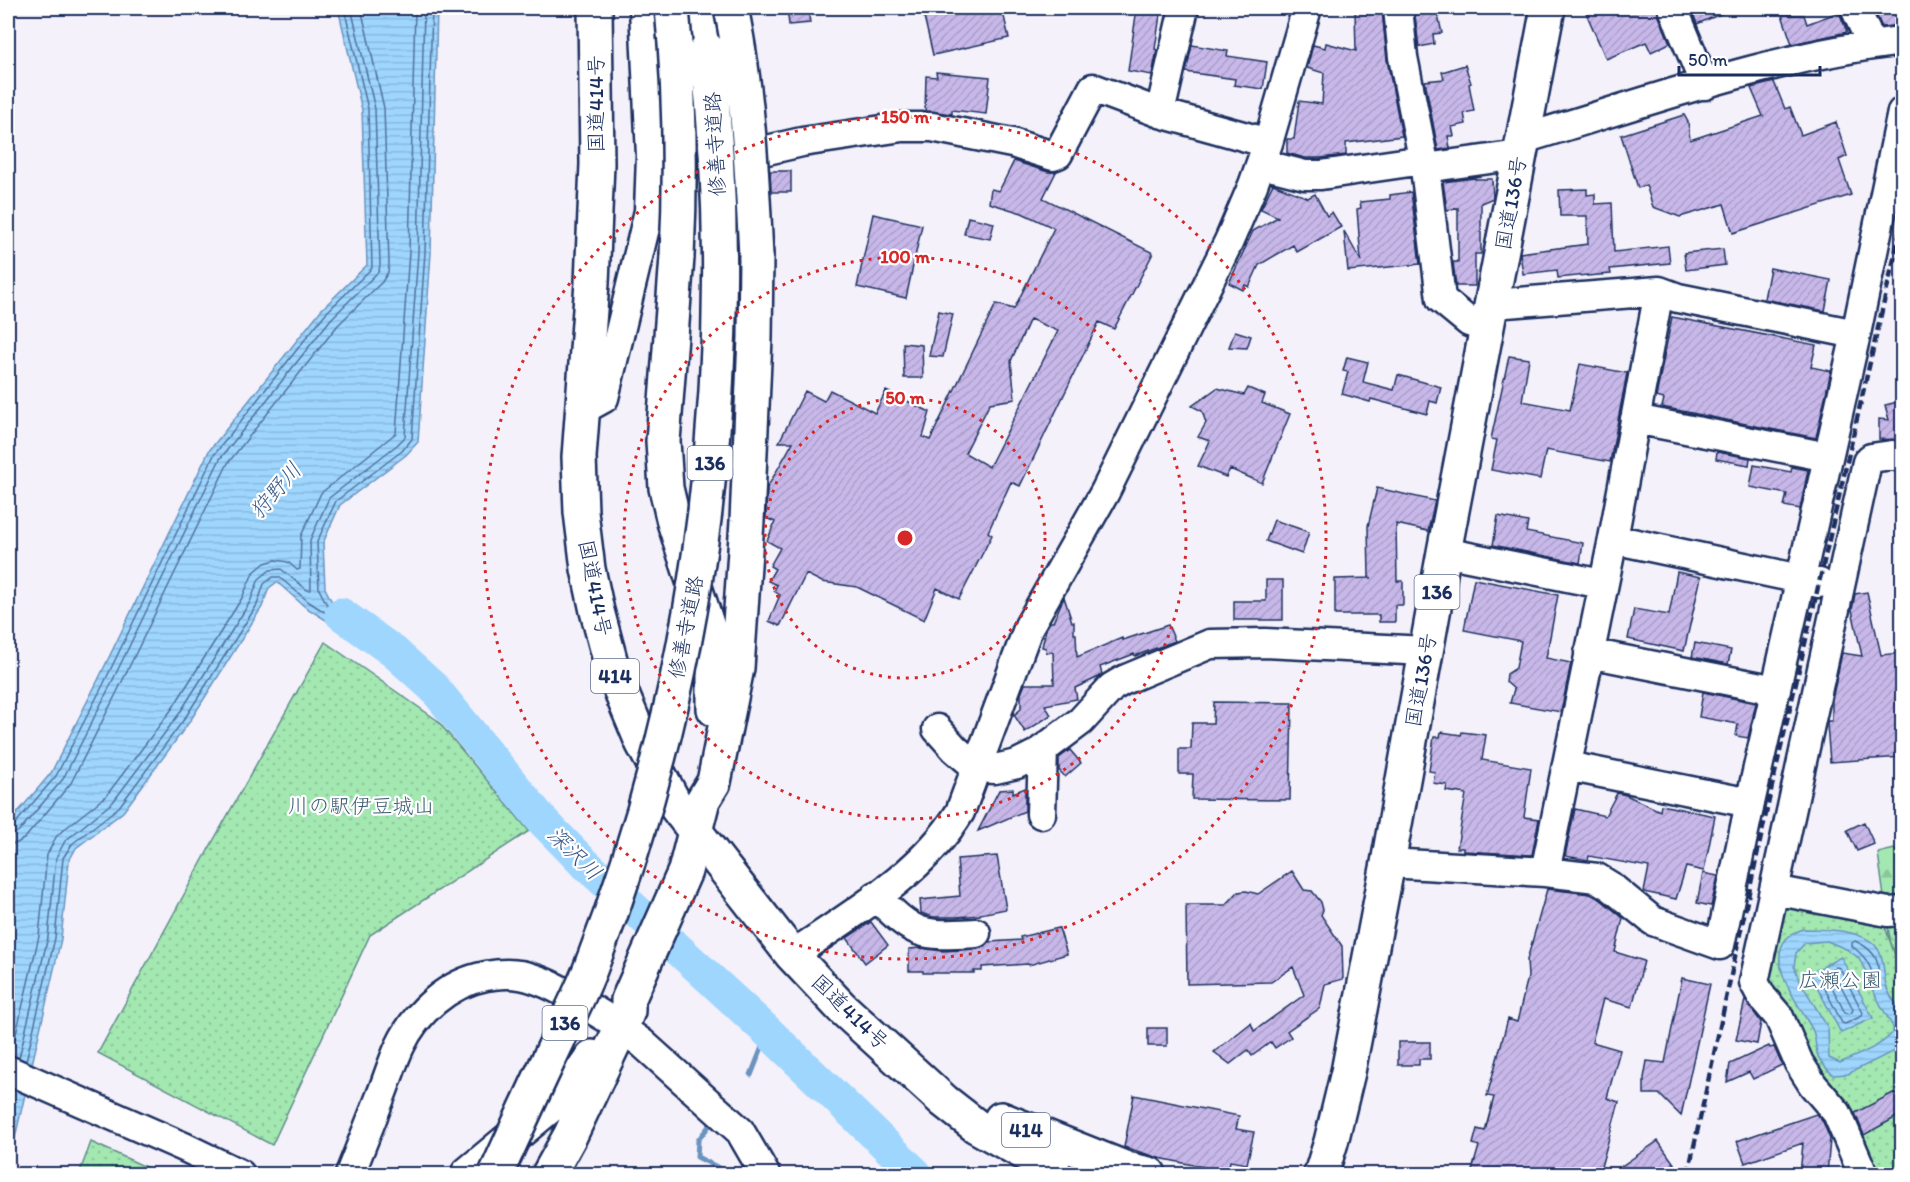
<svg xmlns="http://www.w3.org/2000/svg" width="1910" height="1182" viewBox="0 0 1910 1182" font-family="Itim,'Klee One',sans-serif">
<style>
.forest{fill:url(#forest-firs);stroke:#5f8b88;stroke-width:1.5}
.park{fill:url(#park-dots);stroke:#5f8b88;stroke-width:1.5}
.water{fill:url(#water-rules);stroke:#6a93be;stroke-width:1.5;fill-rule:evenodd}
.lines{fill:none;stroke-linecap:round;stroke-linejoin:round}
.shore{stroke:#50729e;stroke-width:1.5}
.stream{stroke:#6a93be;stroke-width:5}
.river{stroke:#9fd6fe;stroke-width:33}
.building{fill:url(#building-hatch);stroke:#1b2f5e;stroke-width:1.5;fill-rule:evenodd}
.minor-casing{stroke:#1b2f5e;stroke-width:33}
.highway-casing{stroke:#1b2f5e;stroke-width:38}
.minor{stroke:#fff;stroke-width:28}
.highway{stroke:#fff;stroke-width:33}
.rail{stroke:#1b2f5e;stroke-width:4.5;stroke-dasharray:9 4.5;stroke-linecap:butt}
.highway-bridge-casing{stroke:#1b2f5e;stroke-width:38;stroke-linecap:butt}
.highway-bridge{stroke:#fff;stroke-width:33}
.ring{fill:none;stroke:#d62828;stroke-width:3;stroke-dasharray:3 6}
.labels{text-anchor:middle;stroke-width:4.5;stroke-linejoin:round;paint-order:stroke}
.shield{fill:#fff;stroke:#5f6d8e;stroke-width:1.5}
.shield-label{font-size:20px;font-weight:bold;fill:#1b2f5e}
.street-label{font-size:21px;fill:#1b2f5e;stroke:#fff}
.park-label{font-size:21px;fill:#3d5d73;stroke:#fff}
.water-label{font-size:22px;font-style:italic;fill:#3c5986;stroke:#fff}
.centre{fill:#d62828;stroke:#fff;stroke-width:3}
.ring-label{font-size:18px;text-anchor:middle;font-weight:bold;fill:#d62828;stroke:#fff;stroke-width:4.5;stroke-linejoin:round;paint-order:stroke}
</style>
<defs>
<pattern id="forest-firs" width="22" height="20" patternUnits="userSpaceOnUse" patternTransform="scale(1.5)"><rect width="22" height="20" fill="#a3e7b1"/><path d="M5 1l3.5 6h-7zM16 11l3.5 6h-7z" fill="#8cc69b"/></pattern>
<pattern id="park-dots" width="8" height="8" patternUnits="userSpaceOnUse" patternTransform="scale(1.5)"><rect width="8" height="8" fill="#a3e7b1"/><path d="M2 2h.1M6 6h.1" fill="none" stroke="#8cc69b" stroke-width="1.8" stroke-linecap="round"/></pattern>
<pattern id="water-rules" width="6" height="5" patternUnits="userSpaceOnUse" patternTransform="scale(1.5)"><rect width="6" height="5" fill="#9fd6fe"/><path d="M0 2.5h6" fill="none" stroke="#88b8dc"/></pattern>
<pattern id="building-hatch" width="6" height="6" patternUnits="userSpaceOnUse" patternTransform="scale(1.5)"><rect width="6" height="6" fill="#c8b8e9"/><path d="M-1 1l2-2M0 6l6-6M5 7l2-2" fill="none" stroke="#ab9eca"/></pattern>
</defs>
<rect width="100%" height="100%" fill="#f4f1fb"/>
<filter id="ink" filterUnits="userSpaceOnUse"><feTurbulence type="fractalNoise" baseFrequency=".0167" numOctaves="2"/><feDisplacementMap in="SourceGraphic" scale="12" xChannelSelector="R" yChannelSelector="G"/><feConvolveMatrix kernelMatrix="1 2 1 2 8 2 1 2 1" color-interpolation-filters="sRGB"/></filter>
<g filter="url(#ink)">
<path class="forest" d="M 1894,849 L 1902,857 L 1902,973 L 1890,941 L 1878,853 Z"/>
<path class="park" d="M 325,642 L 437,720 L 529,831 L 370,935 L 272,1145 L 98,1053 L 212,843 Z
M 1786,906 L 1884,924 L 1902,975 L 1902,1174 L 1877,1174 L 1863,1145 L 1816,1071 L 1768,987 L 1766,972 L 1777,912 Z
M 91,1142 L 161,1174 L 79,1174 Z"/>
<path class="water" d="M 338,8 L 437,8 L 431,253 L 418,442 L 406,455 L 340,505 L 323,543 L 325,588 L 332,602 L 380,632 L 375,651 L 305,607 L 277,582 L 269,588 L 262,607 L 190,721 L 123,812 L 76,848 L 69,861 L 61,939 L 8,1168 L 8,824 L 51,773 L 97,682 L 209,451 L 321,310 L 367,265 L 362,110 Z
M 1803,929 C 1824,929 1865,929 1878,949 C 1885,960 1883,973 1886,985 C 1888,996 1898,1004 1902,1014 C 1905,1022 1903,1034 1902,1042 L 1894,1051 L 1848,1074 L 1833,1075 C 1827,1069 1819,1062 1817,1053 C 1815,1046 1816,1038 1813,1031 C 1802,1008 1764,963 1787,938 C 1791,934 1798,931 1803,929 ZM 1827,941 L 1846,949 L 1859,958 L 1865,970 L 1867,980 L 1894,1029 C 1889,1044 1854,1056 1840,1063 L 1829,1058 L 1828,1028 L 1800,981 L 1794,967 L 1796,953 L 1805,943 Z
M 1841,957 L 1873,1018 L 1841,1033 L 1810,973 Z"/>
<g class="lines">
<path class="shore" d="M 8,827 L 14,825 L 56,776 L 103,685 L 214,455 L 325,314 L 372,268 L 368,109 L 344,8
M 8,835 L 14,834 L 20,830 L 63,779 L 109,688 L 220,459 L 331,319 L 379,271 L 380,264 L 375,109 L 351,8
M 8,844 L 17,843 L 25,838 L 71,783 L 117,692 L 228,463 L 338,325 L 382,282 L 388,272 L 389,264 L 384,108 L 361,8
M 1855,941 C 1871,948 1882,959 1877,978 L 1873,977 C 1870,962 1863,955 1852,946 L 1852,943 Z
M 1836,967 L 1840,968 L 1863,1013 L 1862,1016 L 1845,1024 L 1842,1023 L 1819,977 L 1820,974 Z
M 1834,976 L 1837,978 L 1853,1009 L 1852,1012 L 1849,1014 L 1845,1013 L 1829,981 L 1830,978 Z
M 11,1055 L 39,936 L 47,855 L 56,837 L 62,831 L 106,796 L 172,709 L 242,598 L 253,573 L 265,563 L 276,560 L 288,562 L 297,570 L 300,569 L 301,536 L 321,493 L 396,433 L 409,252 L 415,8
M 19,1058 L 48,937 L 56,858 L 65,841 L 113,802 L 179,714 L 250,602 L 259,579 L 270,570 L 281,569 L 307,590 L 311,590 L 310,540 L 329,498 L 397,445 L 405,437 L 418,252 L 424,8
M 26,1061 L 55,938 L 63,858 L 72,844 L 119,807 L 185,718 L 257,605 L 264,584 L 273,577 L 279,577 L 309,602 L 368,640 L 372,638 L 371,634 L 327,605 L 319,589 L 317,542 L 336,501 L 402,451 L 412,439 L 425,252 L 432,8"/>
<path class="stream" d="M 751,1075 L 768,1032
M 713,1121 L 698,1140 L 697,1157 L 731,1174"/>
<path class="river" d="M 341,614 L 394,652 L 434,688 L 541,819 L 579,858 L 768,1032 L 916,1174"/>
</g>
<path class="building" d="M 787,8 L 808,8 L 810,23 L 789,25 Z
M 922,8 L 1002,8 L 1009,38 L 933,55 Z
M 1137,8 L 1161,8 L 1155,49 L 1157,50 L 1152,75 L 1128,71 Z
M 1584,8 L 1657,8 L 1658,14 L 1670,43 L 1651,52 L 1646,42 L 1606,59 Z
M 1691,8 L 1735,8 L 1697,24 Z
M 1873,8 L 1902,8 L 1902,25 L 1882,27 Z
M 1355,11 L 1382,11 L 1387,60 L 1402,136 L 1346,143 L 1346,155 L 1320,158 L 1305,158 L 1287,153 L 1287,139 L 1294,139 L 1299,101 L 1322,104 L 1324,73 L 1307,68 L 1313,45 L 1325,48 L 1326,43 L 1356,51 Z
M 1437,11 L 1442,33 L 1433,34 L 1434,44 L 1419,47 L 1415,15 Z
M 1839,12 L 1847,32 L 1792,44 L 1782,15 L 1804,15 L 1807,24 Z
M 1192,45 L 1228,51 L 1227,56 L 1267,62 L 1263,89 L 1234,85 L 1235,79 L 1186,72 Z
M 1465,65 L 1471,83 L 1469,84 L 1474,111 L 1464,113 L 1466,124 L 1452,127 L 1454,136 L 1448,136 L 1450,148 L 1438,150 L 1425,81 L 1444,79 L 1442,72 Z
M 936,72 L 990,77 L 986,114 L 952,110 L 952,114 L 925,111 L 926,76 L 937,77 Z
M 1774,82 L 1785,109 L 1790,107 L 1801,135 L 1836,122 L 1847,156 L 1839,160 L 1851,195 L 1733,233 L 1724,204 L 1680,217 L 1653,207 L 1646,185 L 1638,188 L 1621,135 L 1684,115 L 1688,122 L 1690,140 L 1763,116 L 1751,88 Z
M 1014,161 L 1048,172 L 1056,172 L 1043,198 L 1153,253 L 1114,329 L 1099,322 L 1020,486 L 1011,482 L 988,532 L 992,535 L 959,599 L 937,588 L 924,620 L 857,587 L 822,582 L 806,574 L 780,626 L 769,621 L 780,595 L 774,591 L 777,585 L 768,581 L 775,569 L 770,566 L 780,548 L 767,541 L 775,522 L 766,518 L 767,488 L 793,442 L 779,442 L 805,391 L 824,401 L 830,390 L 875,413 L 886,391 L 930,412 L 923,437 L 930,440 L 996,304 L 1014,309 L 1054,228 L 1022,213 L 989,203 L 991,189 L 999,191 ZM 1030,319 L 1058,331 L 989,467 L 965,453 L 990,403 L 1015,399 L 1011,361 Z
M 770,171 L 791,171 L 791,192 L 771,192 Z
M 1475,178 L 1475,179 L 1492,179 L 1493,198 L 1481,203 L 1481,254 L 1475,254 L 1475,286 L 1456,286 L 1453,262 L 1458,262 L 1458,208 L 1447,210 L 1443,182 Z
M 1273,184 L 1308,198 L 1315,194 L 1327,216 L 1332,212 L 1341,227 L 1297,252 L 1293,245 L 1259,265 L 1249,287 L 1245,285 L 1243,290 L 1229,283 L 1253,231 L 1278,217 L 1261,209 Z
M 1587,189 L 1587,195 L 1595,194 L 1595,204 L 1612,203 L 1614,252 L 1668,246 L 1670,263 L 1610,269 L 1611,274 L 1587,276 L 1587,275 L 1558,278 L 1557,270 L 1523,274 L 1520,253 L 1588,244 L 1587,216 L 1560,216 L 1559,190 Z
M 1411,192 L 1420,264 L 1348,271 L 1344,231 L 1361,261 L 1357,209 L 1361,208 L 1360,202 L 1390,199 L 1390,195 Z
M 873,214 L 922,225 L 906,298 L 857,287 Z
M 968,217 L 994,223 L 990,239 L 964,234 Z
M 1723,249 L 1725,265 L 1686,270 L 1684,253 Z
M 1770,268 L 1831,280 L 1825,311 L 1764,299 Z
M 939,311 L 953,314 L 943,357 L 929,356 Z
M 1672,317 L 1816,345 L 1811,367 L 1831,371 L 1816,438 L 1662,407 L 1664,399 L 1656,397 Z
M 1235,331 L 1251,336 L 1247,348 L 1229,347 Z
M 903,343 L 922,345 L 923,378 L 904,378 Z
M 1509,356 L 1529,359 L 1522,401 L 1570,410 L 1580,364 L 1627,373 L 1610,462 L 1546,450 L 1540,479 L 1491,470 L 1497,440 L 1491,439 Z
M 1347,357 L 1368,362 L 1363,382 L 1394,390 L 1398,375 L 1441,387 L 1437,403 L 1430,401 L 1427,414 L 1371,399 L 1370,402 L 1342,394 L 1348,372 L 1343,371 Z
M 1217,388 L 1244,395 L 1248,388 L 1265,395 L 1262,403 L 1290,414 L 1262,483 L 1230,469 L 1226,477 L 1198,466 L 1210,441 L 1198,437 L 1206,423 L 1202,411 L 1192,406 Z
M 1902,401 L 1902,440 L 1879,439 L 1879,419 L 1889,420 L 1885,405 Z
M 1717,452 L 1750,458 L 1749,465 L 1716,459 Z
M 1754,465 L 1791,472 L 1792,467 L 1808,470 L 1800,509 L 1784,506 L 1787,494 L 1750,487 Z
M 1377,488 L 1435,501 L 1428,531 L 1396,524 L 1397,581 L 1403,581 L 1403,605 L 1395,605 L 1395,622 L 1379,622 L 1379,615 L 1335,615 L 1335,579 L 1372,578 L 1369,577 L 1368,526 Z
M 1498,516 L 1528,522 L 1526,532 L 1583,543 L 1580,563 L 1493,545 Z
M 1274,520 L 1309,532 L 1302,554 L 1266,541 Z
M 1677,572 L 1701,577 L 1684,651 L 1628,639 L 1634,609 L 1669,615 Z
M 1474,579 L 1558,595 L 1546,658 L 1571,663 L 1561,712 L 1510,703 L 1514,689 L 1506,682 L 1507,674 L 1516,668 L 1521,641 L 1464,630 Z
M 1266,580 L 1283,580 L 1283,620 L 1234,620 L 1234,601 L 1266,601 Z
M 1867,592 L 1881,655 L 1902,653 L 1902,757 L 1830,762 L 1827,724 L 1828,721 L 1832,721 L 1832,700 L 1842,653 L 1862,656 L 1852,610 L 1855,594 Z
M 1064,597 L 1072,622 L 1074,622 L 1074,634 L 1076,634 L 1077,657 L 1122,638 L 1123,640 L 1168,625 L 1175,641 L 1135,656 L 1134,654 L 1100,667 L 1102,674 L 1099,677 L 1075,688 L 1077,699 L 1045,705 L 1051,715 L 1025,732 L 1014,715 L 1021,709 L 1021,694 L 1025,684 L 1054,684 L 1053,652 L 1047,653 L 1046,648 L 1042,647 L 1046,629 L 1050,622 L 1053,622 Z
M 1695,643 L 1731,650 L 1728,664 L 1692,657 Z
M 1703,692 L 1756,703 L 1748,738 L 1736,736 L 1738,724 L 1699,717 Z
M 1214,702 L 1292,703 L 1290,800 L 1192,799 L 1193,774 L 1179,774 L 1179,749 L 1191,749 L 1192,723 L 1213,723 Z
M 1441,732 L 1461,735 L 1462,732 L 1486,735 L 1482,760 L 1531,768 L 1524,817 L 1539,819 L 1532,855 L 1463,851 L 1463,848 L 1457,848 L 1466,794 L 1446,791 L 1447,785 L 1433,783 L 1435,772 L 1429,771 L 1434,737 L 1440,737 Z
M 1070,750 L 1081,763 L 1065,777 L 1059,770 L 1059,758 Z
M 1025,788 L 1025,811 L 978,831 L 999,790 L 1013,789 L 1013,793 Z
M 1617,793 L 1626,795 L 1660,811 L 1661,805 L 1715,816 L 1704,871 L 1686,867 L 1676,899 L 1644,892 L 1649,867 L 1589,856 L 1588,860 L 1565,856 L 1575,809 L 1605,816 Z
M 1864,822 L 1874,844 L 1857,851 L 1847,830 Z
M 997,856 L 1006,909 L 980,914 L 980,915 L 957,917 L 933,917 L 921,913 L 920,900 L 960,896 L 957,859 Z
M 1292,871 L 1304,890 L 1312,891 L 1321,902 L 1323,910 L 1321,915 L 1342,946 L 1343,979 L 1325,984 L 1320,1008 L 1287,1031 L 1291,1037 L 1275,1048 L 1271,1042 L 1252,1056 L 1248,1050 L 1230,1064 L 1214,1052 L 1251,1023 L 1254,1031 L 1304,995 L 1293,967 L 1271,982 L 1187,984 L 1186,905 L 1226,905 L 1238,892 L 1246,891 L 1258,894 Z
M 1703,873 L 1718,876 L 1711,906 L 1697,903 Z
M 1547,889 L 1590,894 L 1600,899 L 1623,918 L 1615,952 L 1644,961 L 1632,1007 L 1603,999 L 1592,1042 L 1620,1050 L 1607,1098 L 1619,1102 L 1599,1174 L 1471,1174 L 1479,1146 L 1473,1144 L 1477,1129 L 1485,1131 L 1494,1097 L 1487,1096 L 1508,1019 L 1517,1022 L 1528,977 L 1527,960 Z
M 871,922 L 888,945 L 865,963 L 847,938 Z
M 1059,928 L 1067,954 L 1029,965 L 1028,964 L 982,967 L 982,971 L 974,971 L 974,973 L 923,973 L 923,971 L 909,971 L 909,949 L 921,948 L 943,951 L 977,949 L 984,947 L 989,942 L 1021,940 L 1020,937 Z
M 1682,978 L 1710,984 L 1681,1116 L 1659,1094 L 1644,1094 L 1644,1078 L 1647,1061 L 1665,1063 Z
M 1745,1000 L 1761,1022 L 1757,1044 L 1736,1040 Z
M 1148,1028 L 1167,1028 L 1167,1046 L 1148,1046 Z
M 1398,1042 L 1430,1042 L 1430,1059 L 1419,1059 L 1419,1065 L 1398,1065 Z
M 1769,1046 L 1770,1048 L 1774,1047 L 1782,1065 L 1753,1079 L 1749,1072 L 1727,1082 L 1730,1064 Z
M 1895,1092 L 1902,1106 L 1902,1114 L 1864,1135 L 1855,1113 Z
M 1134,1095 L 1239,1116 L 1236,1129 L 1254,1132 L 1247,1164 L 1230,1161 L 1228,1172 L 1159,1158 L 1124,1147 Z
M 1816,1114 L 1823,1122 L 1830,1139 L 1827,1174 L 1800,1174 L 1803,1143 L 1745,1163 L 1737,1141 Z
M 1658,1141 L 1675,1165 L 1661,1174 L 1610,1174 Z"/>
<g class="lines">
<defs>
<path id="minor" d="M 1398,8 L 1403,57 L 1425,168 L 1441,299 L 1469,322 L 1487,328
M 1673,8 L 1705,85
M 1855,8 L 1872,45
M 1160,113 L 1184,8
M 1523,139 C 1648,102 1772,56 1902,41
M 651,156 L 767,150 L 802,142 L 902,127 L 932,127 L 1012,143 L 1053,156 L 1058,154 L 1093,88 L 1160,113 L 1268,143
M 1262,164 L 1305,175 L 1321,175 L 1423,160
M 1425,168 L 1519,155
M 1493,304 L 1659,291 L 1678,298 L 1856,334
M 584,409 L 604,398 L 649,211 L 651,156 L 644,8
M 1635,419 L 1828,457
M 1613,539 L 1819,583
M 1444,552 L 1602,584
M 1589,653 L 1776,690
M 937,729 L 955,749 L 977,768 L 995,769 L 1017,764 L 1037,754 L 1081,721 L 1112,687 L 1124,680 L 1210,644 L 1265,643 L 1426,651
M 1567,766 L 1750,803 L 1856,334 L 1902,112
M 1041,814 L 1043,749
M 1388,863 L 1545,872 L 1613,539 L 1659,291
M 1545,872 L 1597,878 L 1610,886 L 1653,921 L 1720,945 L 1750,803
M 1774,890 L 1888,912 L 1902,911
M 876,896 C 916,937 921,936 976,933
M 792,955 C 852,914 921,875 960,812 L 1029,626 L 1105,492 L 1229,241 L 1253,185 L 1268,143 L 1307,8
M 621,1028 L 642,1043 L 740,1131 L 765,1174
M 8,1070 L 184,1147 L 240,1174
M 350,1174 C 360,1149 370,1123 380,1098 C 387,1081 392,1063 400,1046 C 416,1012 448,983 486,976 C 502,973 520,973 535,979 C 562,988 587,1007 612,1021
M 1863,1174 L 1837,1113 L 1813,1085 L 1799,1063 L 1779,1017 L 1762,997 L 1754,982 L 1867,462 L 1871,458 L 1892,455 L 1902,457"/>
<path id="highway" d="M 595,8 L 597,164 L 592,283 L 579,457 L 581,512 L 588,569 L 597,611 L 613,671 L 624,699 L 642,742 L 677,808 L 792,955 L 841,1007 L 944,1101 L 976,1126 L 1053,1169
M 699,8 L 707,49
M 677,257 L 663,441 L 666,488 L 674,522 L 707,624 L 714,659 L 714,709
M 1001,1119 L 1127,1169 L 1149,1174
M 468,1174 L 557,1100 L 578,1077 L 592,1057
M 549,1174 L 570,1136 L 621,1028 L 628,1011 L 628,1000 L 685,871 L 703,800 L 714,782 L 737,668 L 747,521 L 755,338 L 756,256
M 1321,1174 L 1331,1142 L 1348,1072 L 1388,863 L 1444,552 L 1548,8"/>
</defs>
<use href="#minor" class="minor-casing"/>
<use href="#highway" class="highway-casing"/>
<use href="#minor" class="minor"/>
<use href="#highway" class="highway"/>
<path class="rail" d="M 1688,1174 L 1772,786 L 1902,224"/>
<defs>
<path id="highway-bridge" d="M 672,8 C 680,91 681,174 677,257
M 731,8 C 748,89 752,173 756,256
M 496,1174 C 516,1130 536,1086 557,1042 C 568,1017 581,993 591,967 C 704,677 742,358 707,49"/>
</defs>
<use href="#highway-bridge" class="highway-bridge-casing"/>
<use href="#highway-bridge" class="highway-bridge"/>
</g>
</g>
<g class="ring">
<circle cx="905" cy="538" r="140"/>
<circle cx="905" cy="538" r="281"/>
<circle cx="905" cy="538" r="421"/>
</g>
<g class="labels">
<g class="shield">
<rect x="687.5" y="446" width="45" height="34" rx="4.5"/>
<rect x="1414.5" y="575" width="45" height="34" rx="4.5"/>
<rect x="591" y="659" width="48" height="34" rx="4.5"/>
<rect x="542.5" y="1006" width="45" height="34" rx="4.5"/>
<rect x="1002" y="1113" width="48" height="34" rx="4.5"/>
</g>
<g class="shield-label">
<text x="710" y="470">136</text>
<text x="1437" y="599">136</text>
<text x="615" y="683">414</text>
<text x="565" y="1030">136</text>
<text x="1026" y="1137">414</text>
</g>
<g class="street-label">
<text transform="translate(596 104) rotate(-90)" y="7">国道414号</text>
<text transform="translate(715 144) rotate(-93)" y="7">修善寺道路</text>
<text transform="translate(1511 203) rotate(-80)" y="7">国道136号</text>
<text transform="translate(595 588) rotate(79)" y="7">国道414号</text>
<text transform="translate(686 627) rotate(-79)" y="7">修善寺道路</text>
<text transform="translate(1421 680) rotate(-80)" y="7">国道136号</text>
<text transform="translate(850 1012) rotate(44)" y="7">国道414号</text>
</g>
<g class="park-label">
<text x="361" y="813">川の駅伊豆城山</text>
<text x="1840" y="987">広瀬公園</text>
</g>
<g class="water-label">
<text transform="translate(275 490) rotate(-49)" y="8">狩野川</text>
<text transform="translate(575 853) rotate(44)" y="8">深沢川</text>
</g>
</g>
<circle cx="905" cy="538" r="9" class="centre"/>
<g class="ring-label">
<text x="905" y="123">150 m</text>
<text x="905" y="263">100 m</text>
<text x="905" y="404">50 m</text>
</g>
<rect width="1910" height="1182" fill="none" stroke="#fff" stroke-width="30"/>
<rect x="15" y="15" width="1880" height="1152" fill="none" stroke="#1b2f5e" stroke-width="2" filter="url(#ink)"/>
<path d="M1679 66v9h141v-9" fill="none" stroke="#1b2f5e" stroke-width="3"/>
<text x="1688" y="66" font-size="18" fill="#1b2f5e" stroke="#ffffff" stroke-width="4.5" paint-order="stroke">50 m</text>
</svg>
